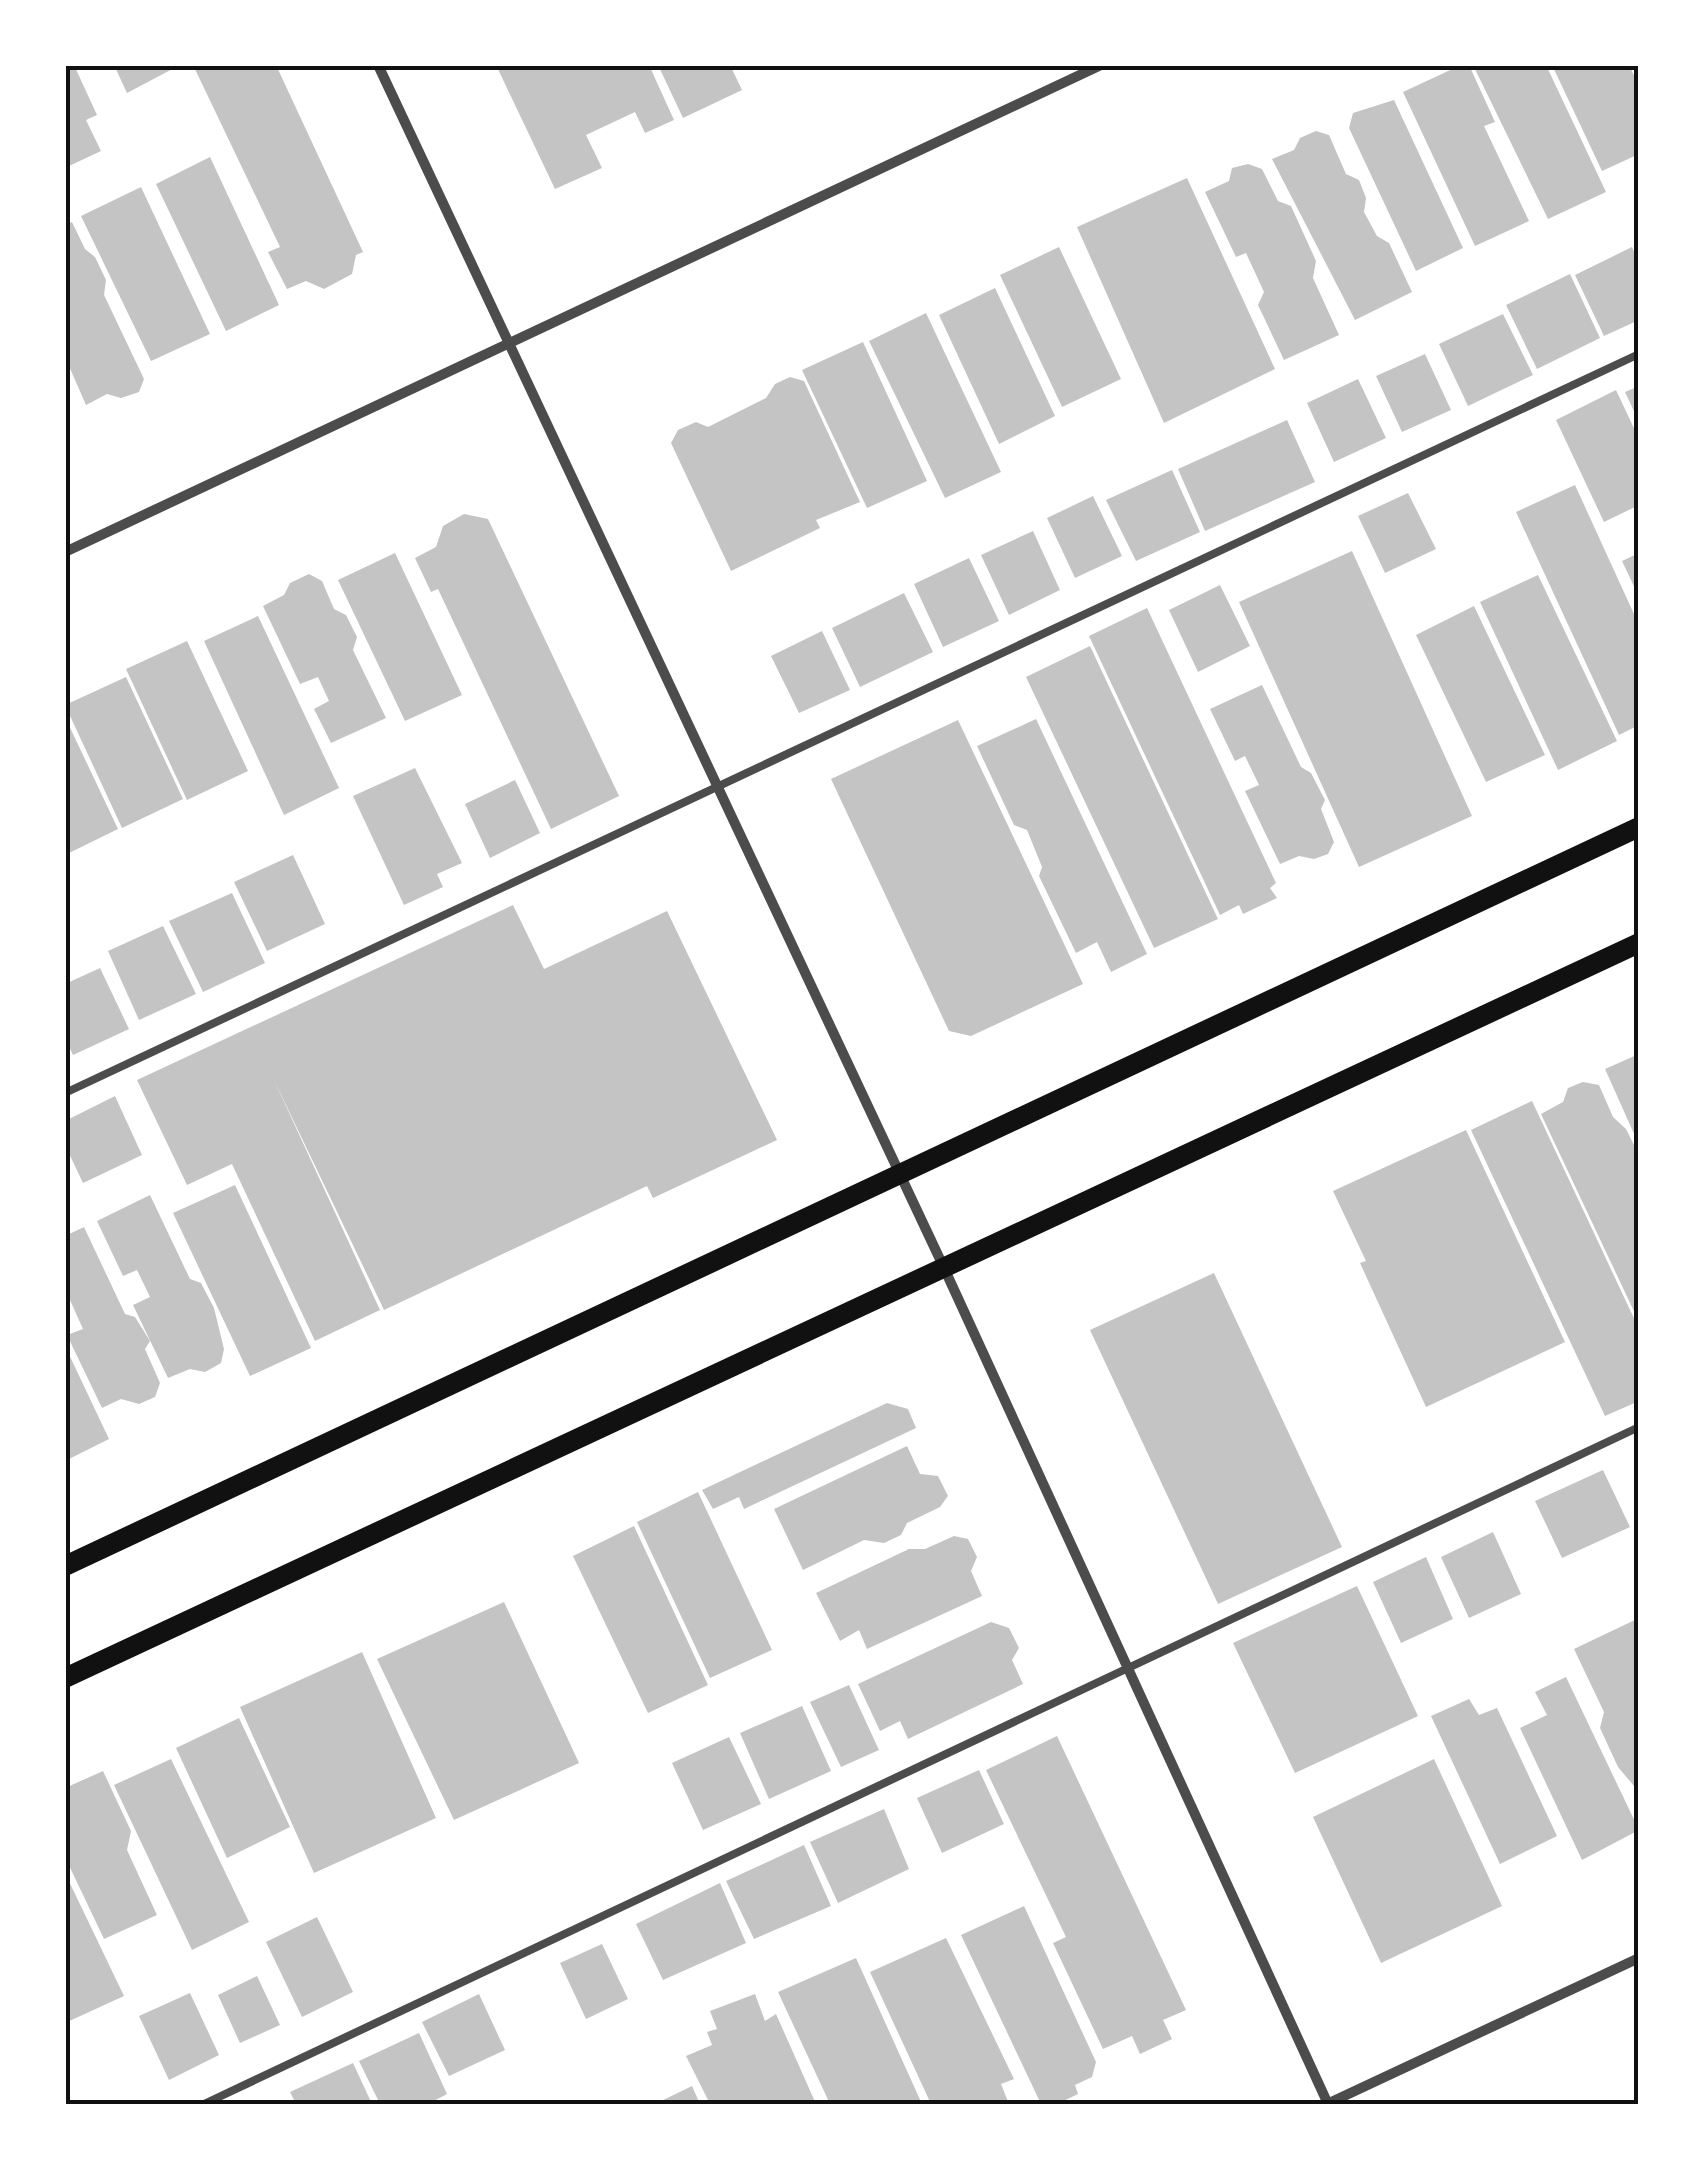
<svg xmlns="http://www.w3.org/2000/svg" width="1704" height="2169" viewBox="0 0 1704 2169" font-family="Barlow,sans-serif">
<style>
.building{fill:#c4c4c4}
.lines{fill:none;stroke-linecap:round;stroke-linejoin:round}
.service{stroke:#4c4c4c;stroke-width:8}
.minor{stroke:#4c4c4c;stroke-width:10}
.secondary{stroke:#111;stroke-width:20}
.neatline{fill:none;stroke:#111;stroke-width:4}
</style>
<rect width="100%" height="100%" fill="#fff"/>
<path class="building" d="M 65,65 L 74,65 L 97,115 L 86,120 L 101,151 L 69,166 L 65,157 Z
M 114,65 L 180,65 L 127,93 Z
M 193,65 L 276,65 L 363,252 L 356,255 L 352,274 L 324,289 L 306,281 L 287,289 L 268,252 L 280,247 Z
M 496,65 L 649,65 L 674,120 L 645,133 L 635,112 L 586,135 L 602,168 L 555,189 Z
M 658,65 L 730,65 L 742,90 L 683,118 Z
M 1461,65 L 1469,65 L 1495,122 L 1484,126 L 1529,221 L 1475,246 L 1403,92 Z
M 1473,65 L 1546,65 L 1606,192 L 1548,219 Z
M 1552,65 L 1629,65 L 1639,86 L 1639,154 L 1602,171 Z
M 1394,100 L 1463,248 L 1416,271 L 1349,128 L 1353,113 Z
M 1316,131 L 1329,135 L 1346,174 L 1359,180 L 1366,198 L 1364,212 L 1377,236 L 1389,243 L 1412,292 L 1355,320 L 1272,159 L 1294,150 L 1300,138 Z
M 210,157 L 279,305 L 226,331 L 156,184 Z
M 1248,164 L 1262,169 L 1278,201 L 1291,206 L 1316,261 L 1313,278 L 1339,335 L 1284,360 L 1258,305 L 1264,292 L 1246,253 L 1236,257 L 1205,192 L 1229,181 L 1232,168 Z
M 1187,178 L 1275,369 L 1164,423 L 1077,227 Z
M 141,187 L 210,334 L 151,361 L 81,216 Z
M 72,222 L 85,249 L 95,257 L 106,280 L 104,295 L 144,379 L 139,392 L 121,398 L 107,394 L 86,405 L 65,357 L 65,225 Z
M 1059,247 L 1121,379 L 1062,407 L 1000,275 Z
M 1632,247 L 1639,263 L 1639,320 L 1604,336 L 1575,275 Z
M 1570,274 L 1600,338 L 1537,369 L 1506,305 Z
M 995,288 L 1055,416 L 999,444 L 939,315 Z
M 926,313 L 1001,472 L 945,498 L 869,341 Z
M 1503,314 L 1533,375 L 1468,406 L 1439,344 Z
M 863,342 L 927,481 L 867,508 L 802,370 Z
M 1425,354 L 1451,410 L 1402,432 L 1376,376 Z
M 790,377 L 804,381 L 860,502 L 816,520 L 820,528 L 731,571 L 671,443 L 678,430 L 696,422 L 708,427 L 766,398 L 775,384 Z
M 1358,379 L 1386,438 L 1334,462 L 1307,403 Z
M 1639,386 L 1639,422 L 1625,392 Z
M 1616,390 L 1639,439 L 1639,505 L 1604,522 L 1556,420 Z
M 1287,420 L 1315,482 L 1205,531 L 1178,469 Z
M 1172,470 L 1200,532 L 1136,561 L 1106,500 Z
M 1575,485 L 1639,625 L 1639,725 L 1619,735 L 1516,512 Z
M 1408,493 L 1436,549 L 1385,573 L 1358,516 Z
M 1093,496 L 1122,556 L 1075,578 L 1047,518 Z
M 464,514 L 488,519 L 619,796 L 551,829 L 438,589 L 431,592 L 415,558 L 436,547 L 443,526 Z
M 1033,531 L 1060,590 L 1009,615 L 981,555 Z
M 1352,551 L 1472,816 L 1359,867 L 1239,602 Z
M 395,553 L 462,695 L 405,721 L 338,580 Z
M 1639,553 L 1639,597 L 1622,561 Z
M 969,558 L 999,621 L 943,647 L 914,584 Z
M 309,574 L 322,581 L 334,609 L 346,615 L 357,637 L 353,650 L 386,718 L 331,743 L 314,709 L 329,701 L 318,677 L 300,684 L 263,606 L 284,595 L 290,583 Z
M 1538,575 L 1617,741 L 1558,770 L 1480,602 Z
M 1220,585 L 1250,646 L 1198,672 L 1169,610 Z
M 904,593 L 933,652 L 860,687 L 832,628 Z
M 1474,606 L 1545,755 L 1486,782 L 1416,635 Z
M 1147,608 L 1276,883 L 1270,888 L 1277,898 L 1243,914 L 1239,905 L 1220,915 L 1089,636 Z
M 258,616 L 339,788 L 284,815 L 204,641 Z
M 822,631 L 850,690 L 799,713 L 771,656 Z
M 187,641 L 248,771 L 187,800 L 126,669 Z
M 1090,646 L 1218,919 L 1154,948 L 1026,677 Z
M 126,677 L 183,799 L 122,828 L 65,705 Z
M 1262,685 L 1301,767 L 1311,773 L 1325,800 L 1321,809 L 1334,842 L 1328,854 L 1314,859 L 1299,856 L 1280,864 L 1245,791 L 1259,785 L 1245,756 L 1235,761 L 1210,709 Z
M 65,717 L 118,829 L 65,855 Z
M 1036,719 L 1147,954 L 1111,972 L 1097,942 L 1076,953 L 1039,876 L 1042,867 L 1027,830 L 1014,825 L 977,746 Z
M 958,720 L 1083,984 L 971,1036 L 949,1031 L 831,779 Z
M 415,768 L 462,863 L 437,874 L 443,887 L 404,905 L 353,796 Z
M 515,780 L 540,833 L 490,858 L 465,804 Z
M 293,855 L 325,924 L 267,951 L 234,882 Z
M 232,893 L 265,963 L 203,992 L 169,921 Z
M 513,905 L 544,969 L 667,911 L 777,1140 L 653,1198 L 647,1186 L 384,1310 L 274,1080 L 380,1310 L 315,1341 L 232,1164 L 187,1185 L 137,1080 Z
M 163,926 L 196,994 L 139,1020 L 108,951 Z
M 100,968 L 129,1029 L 73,1055 L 65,1038 L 65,984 Z
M 1639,1054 L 1639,1145 L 1605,1069 Z
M 1583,1082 L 1599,1085 L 1613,1117 L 1626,1129 L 1639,1155 L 1639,1322 L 1541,1114 L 1563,1102 L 1568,1088 Z
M 115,1096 L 142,1155 L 83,1183 L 65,1145 L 65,1121 Z
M 1532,1101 L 1639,1329 L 1639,1401 L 1605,1416 L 1471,1130 Z
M 1466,1130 L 1565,1342 L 1426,1407 L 1360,1263 L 1366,1261 L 1333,1191 Z
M 235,1185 L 311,1348 L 250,1376 L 173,1213 Z
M 150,1195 L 190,1279 L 201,1283 L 214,1308 L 224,1349 L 221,1363 L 205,1372 L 190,1369 L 168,1378 L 133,1305 L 150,1297 L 137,1270 L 123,1276 L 97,1221 Z
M 84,1227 L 125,1314 L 135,1317 L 150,1341 L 145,1349 L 160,1383 L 155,1397 L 139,1404 L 121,1399 L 102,1408 L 67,1335 L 83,1329 L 70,1300 L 65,1303 L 65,1236 Z
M 1214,1273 L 1342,1547 L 1218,1604 L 1090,1330 Z
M 65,1346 L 109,1439 L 65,1461 Z
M 887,1403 L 908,1409 L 916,1428 L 744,1509 L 739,1497 L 713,1509 L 702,1490 Z
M 907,1446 L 920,1474 L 938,1476 L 948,1496 L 940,1507 L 907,1523 L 901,1535 L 884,1543 L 864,1540 L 803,1570 L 774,1509 Z
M 1603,1470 L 1630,1527 L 1562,1558 L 1535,1501 Z
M 698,1492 L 772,1650 L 710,1678 L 637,1522 Z
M 634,1526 L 708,1685 L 648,1713 L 573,1556 Z
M 1493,1532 L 1521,1594 L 1469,1618 L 1441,1557 Z
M 954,1536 L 968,1539 L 977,1557 L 971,1571 L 982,1596 L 867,1649 L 859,1630 L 840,1641 L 816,1593 L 909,1549 L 925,1549 Z
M 1426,1557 L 1453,1619 L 1401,1643 L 1373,1582 Z
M 1357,1586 L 1418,1716 L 1295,1773 L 1233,1643 Z
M 504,1602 L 579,1763 L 454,1820 L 377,1659 Z
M 1639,1618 L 1639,1792 L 1618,1767 L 1600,1728 L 1604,1712 L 1574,1649 Z
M 991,1622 L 1009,1628 L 1019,1648 L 1012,1660 L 1023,1684 L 908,1739 L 900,1721 L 880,1731 L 858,1684 Z
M 362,1652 L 436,1818 L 314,1873 L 240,1707 Z
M 1566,1677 L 1639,1830 L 1582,1860 L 1520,1728 L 1547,1715 L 1535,1692 Z
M 849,1685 L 879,1750 L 841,1767 L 810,1702 Z
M 1469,1699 L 1479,1715 L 1497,1708 L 1557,1836 L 1500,1864 L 1431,1716 Z
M 802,1706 L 831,1771 L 769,1799 L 740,1733 Z
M 239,1718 L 290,1827 L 227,1858 L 176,1748 Z
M 1057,1736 L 1186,2010 L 1163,2020 L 1172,2039 L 1140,2054 L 1132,2036 L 1103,2049 L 1053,1943 L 1066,1937 L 986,1770 Z
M 729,1737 L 761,1804 L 703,1830 L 672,1763 Z
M 171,1759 L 249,1922 L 192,1950 L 114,1785 Z
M 1434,1759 L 1502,1906 L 1381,1963 L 1313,1817 Z
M 979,1770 L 1004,1824 L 942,1853 L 917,1798 Z
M 103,1771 L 131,1831 L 127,1850 L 157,1915 L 104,1939 L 65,1857 L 65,1788 Z
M 884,1809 L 909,1869 L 838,1903 L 810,1842 Z
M 804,1845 L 831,1906 L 754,1939 L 726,1881 Z
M 65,1873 L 124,1996 L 65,2023 Z
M 720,1883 L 746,1943 L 663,1980 L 636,1924 Z
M 1024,1906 L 1096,2062 L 1092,2077 L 1075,2085 L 1078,2094 L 1057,2104 L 1041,2104 L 961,1935 Z
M 317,1917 L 353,1992 L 302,2017 L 266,1942 Z
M 946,1938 L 1014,2079 L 1001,2084 L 1009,2104 L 931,2104 L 870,1972 Z
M 602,1944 L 628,1999 L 586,2019 L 560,1963 Z
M 856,1958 L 922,2104 L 830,2104 L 778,1992 Z
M 257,1976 L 280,2025 L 240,2043 L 218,1995 Z
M 190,1993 L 219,2055 L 169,2080 L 139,2016 Z
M 479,1994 L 505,2050 L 449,2076 L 422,2022 Z
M 755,1994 L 765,2021 L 776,2014 L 816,2104 L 710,2104 L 686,2056 L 712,2045 L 707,2032 L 717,2029 L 710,2011 Z
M 419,2033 L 447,2094 L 428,2104 L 380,2104 L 359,2061 Z
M 353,2063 L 372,2104 L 296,2104 L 290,2092 Z
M 692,2086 L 700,2104 L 655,2104 Z"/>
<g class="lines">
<path class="service" d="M 65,1093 L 1639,354
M 204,2104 L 1639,1427"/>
<path class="minor" d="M 378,65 L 945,1270 L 1328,2104
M 65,552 L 1101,65
M 1327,2104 L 1639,1958"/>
<path class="secondary" d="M 65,1566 L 1639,827
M 65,1678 L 1639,943"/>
</g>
<rect width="1704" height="2169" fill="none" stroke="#ffffff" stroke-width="135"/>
<rect x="68" y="68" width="1568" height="2034" class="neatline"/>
</svg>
